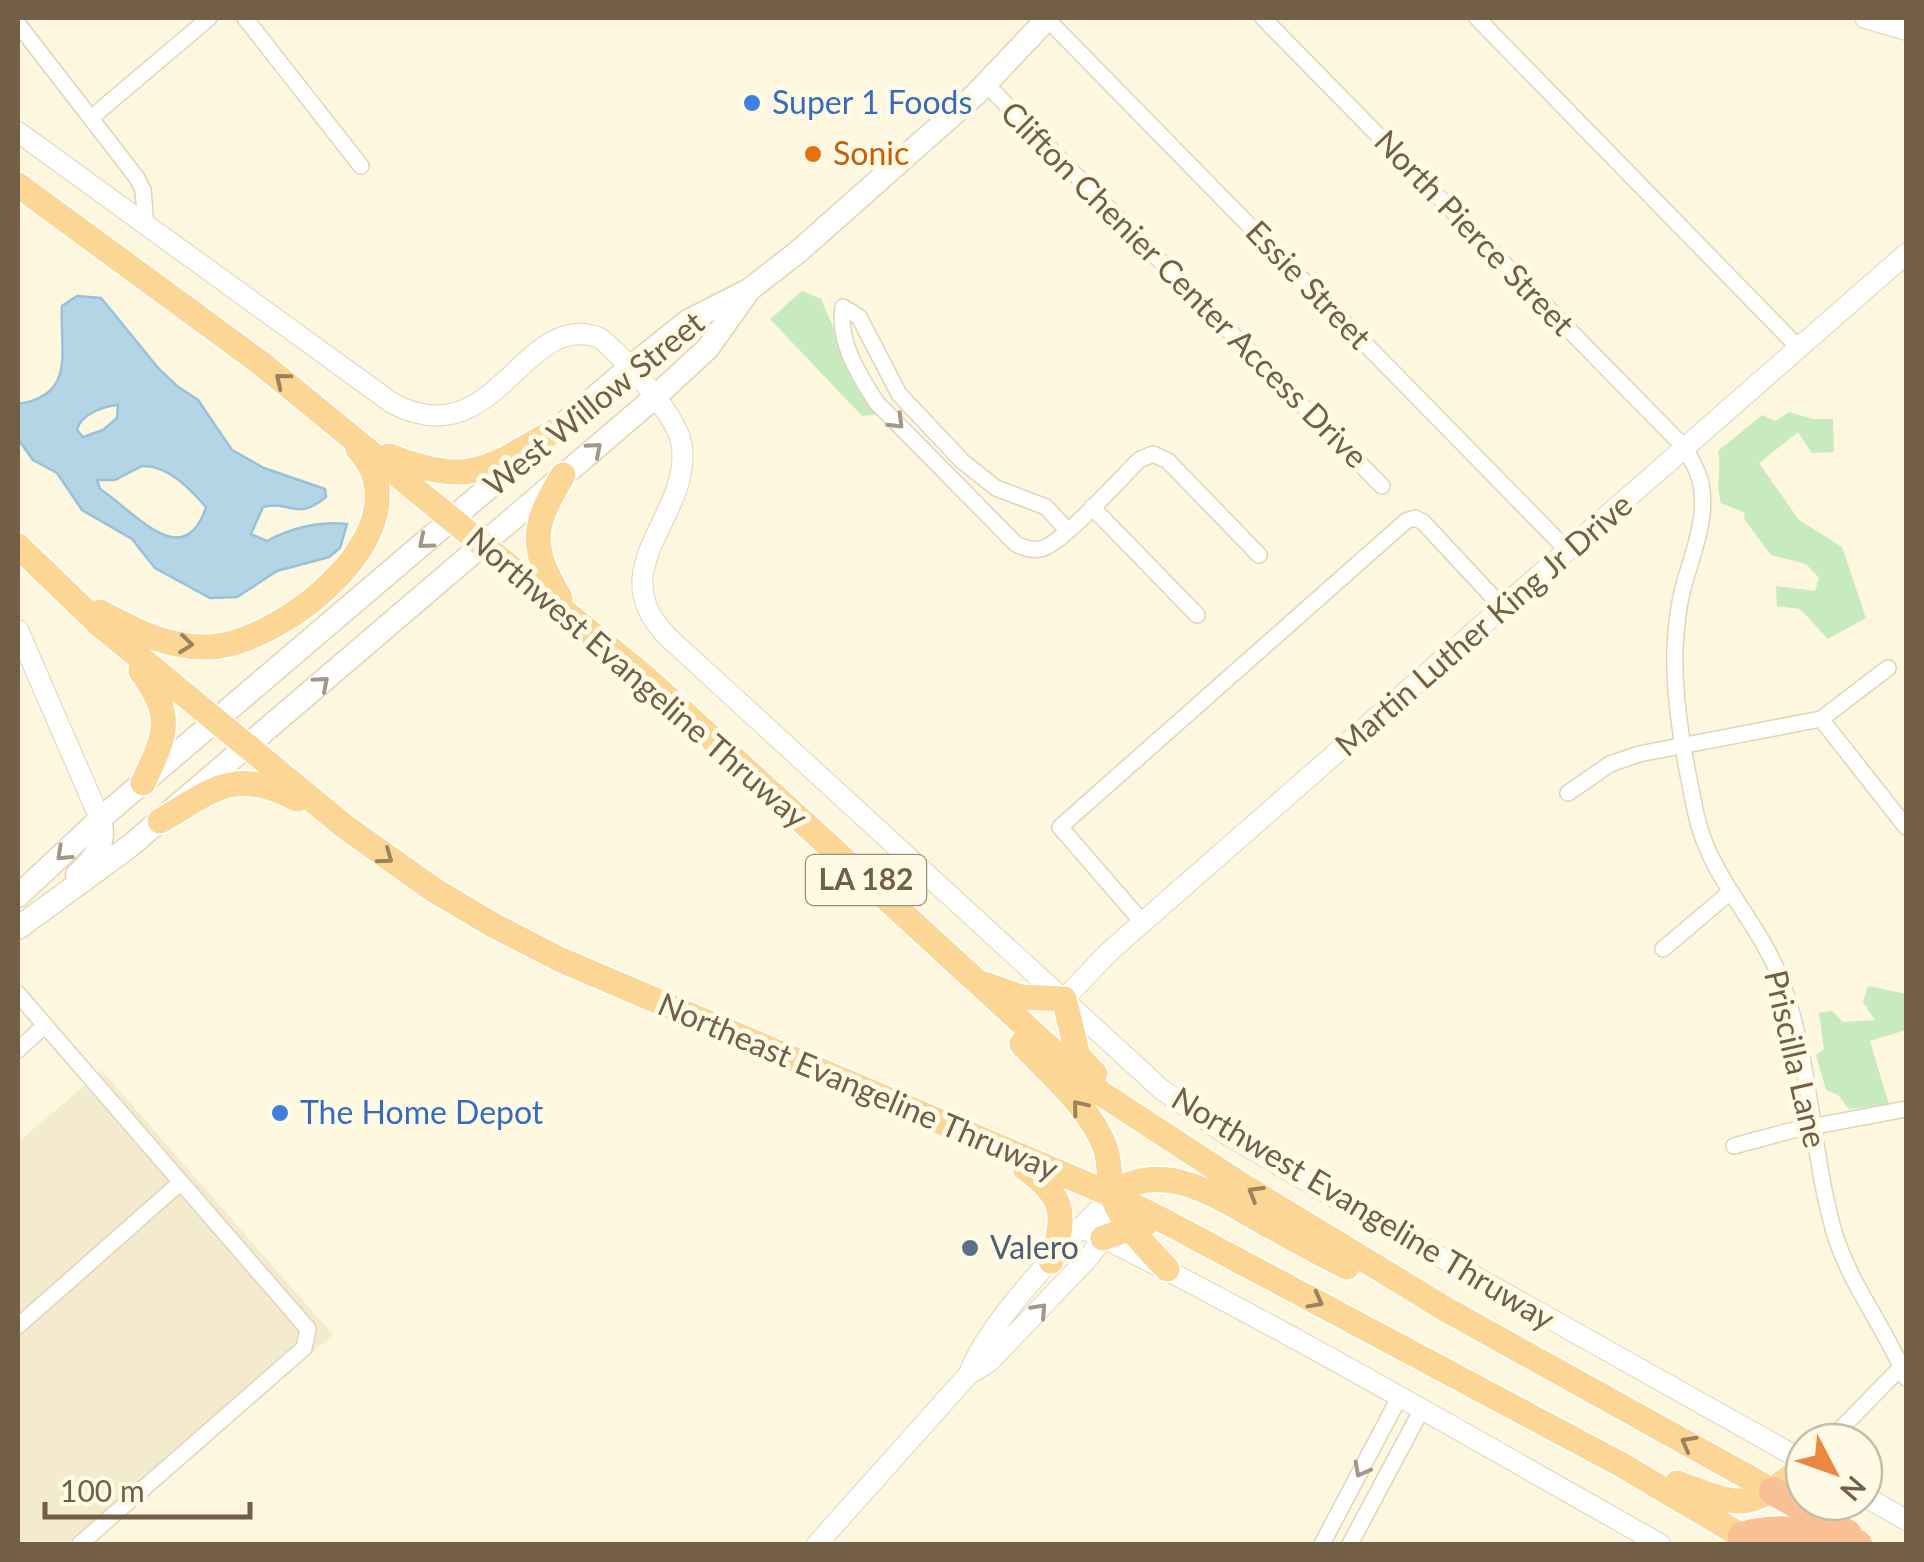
<svg xmlns="http://www.w3.org/2000/svg" width="1924" height="1562" viewBox="0 0 1924 1562" font-family="Lato,sans-serif">
<style>
.residential{fill:#f4eacd}
.green{fill:#c7eabe}
.water{fill:#b3d5e6;stroke:#99c2d8;stroke-width:2.5;fill-rule:evenodd}
.lines{fill:none;stroke-linecap:round;stroke-linejoin:round}
.minor-casing{stroke:#e0d4bb;stroke-width:18}
.tertiary-casing{stroke:#e0d4bb;stroke-width:22}
.secondary-casing{stroke:#e3d3b6;stroke-width:25}
.trunk-casing{stroke:#fff;stroke-width:28}
.motorway-casing{stroke:#fff;stroke-width:30}
.minor{stroke:#fff;stroke-width:15}
.tertiary{stroke:#fff;stroke-width:20}
.secondary{stroke:#fff;stroke-width:22}
.trunk{stroke:#fcd694;stroke-width:25}
.motorway{stroke:#f9c193;stroke-width:28}
.oneway{stroke:#9c835d}
.oneway2{stroke:#a49787}
.shop-dot{fill:#3f7fe0;stroke:#fffae5;stroke-width:4}
.food-dot{fill:#e8710a;stroke:#fffae5;stroke-width:4}
.service-dot{fill:#5c6f8a;stroke:#fffae5;stroke-width:4}
.labels{text-anchor:middle;stroke-width:10;stroke-linejoin:round;paint-order:stroke}
.shield{fill:#fffae5;stroke:#9d8e76;stroke-width:2.5}
.shield-label{font-size:30px;font-weight:bold;fill:#735f46}
.shop-label{font-size:32px;fill:#366cbe;stroke:#fffae5;text-anchor:start}
.food-label{font-size:32px;fill:#c56008;stroke:#fffae5;text-anchor:start}
.street-label{font-size:32px;fill:#735f46;stroke:#fffae5}
.service-label{font-size:32px;fill:#4e5e75;stroke:#fffae5;text-anchor:start}
</style>
<rect width="100%" height="100%" fill="#fdf7df"/>
<path class="residential" d="M 102,1071 L 333,1335 L 89,1544 L 18,1544 L 18,1142 Z"/>
<path class="green" d="M 802,291 L 821,299 L 861,392 L 877,414 L 862,416 L 770,319 Z
M 1789,412 L 1813,419 L 1833,419 L 1834,452 L 1812,453 L 1798,432 L 1759,463 L 1799,520 L 1842,547 L 1866,618 L 1828,639 L 1800,609 L 1777,606 L 1776,586 L 1815,591 L 1819,578 L 1806,564 L 1771,555 L 1744,519 L 1745,513 L 1721,503 C 1714,478 1723,474 1718,451 L 1762,415 L 1775,421 Z
M 1868,986 L 1906,994 L 1906,1030 L 1870,1041 L 1889,1105 L 1849,1109 L 1838,1095 L 1826,1090 L 1816,1055 L 1824,1049 L 1819,1013 L 1832,1011 L 1843,1022 L 1875,1020 L 1863,1002 Z"/>
<path class="water" d="M 77,296 L 101,298 L 159,369 L 177,386 L 198,400 L 232,450 L 264,468 L 325,489 L 326,497 C 295,522 294,500 263,507 L 251,534 L 267,541 C 290,528 321,521 347,524 L 340,548 L 329,557 L 277,571 L 237,597 L 210,598 L 155,568 L 132,539 L 82,510 L 57,473 L 33,460 L 18,439 L 18,404 C 78,395 59,349 62,306 ZM 118,405 L 117,418 L 103,430 L 83,437 L 77,430 C 80,415 103,406 118,405 ZM 142,466 C 168,465 190,489 206,507 C 184,576 132,509 100,489 L 97,480 L 115,480 Z"/>
<g class="lines">
<defs>
<path id="minor" d="M 245,18 L 361,166
M 1263,18 L 1686,449 C 1691,460 1699,472 1701,484 C 1708,518 1692,555 1683,588 C 1678,608 1676,628 1675,648 C 1673,702 1685,761 1696,814 C 1709,876 1756,918 1779,975 C 1811,1056 1810,1145 1833,1228 C 1848,1283 1885,1326 1906,1378
M 1477,18 L 1798,347
M 1047,19 L 1569,552
M 18,24 L 137,178 L 143,190 L 146,226
M 986,84 L 1382,486
M 91,118 L 209,18
M 1092,507 L 1197,615
M 1067,530 L 1046,507 L 996,488 L 962,461 L 899,394 L 859,317 L 843,307 C 837,340 859,376 877,403 L 1016,544 C 1026,549 1036,552 1046,547 C 1069,536 1119,480 1139,460 L 1153,454 L 1168,461 L 1259,555
M 1821,719 L 1906,827
M 1568,793 L 1610,764 L 1639,754 L 1821,719 L 1888,668
M 1143,923 L 1060,827 L 1406,521 L 1415,518 L 1423,522 L 1504,609
M 1663,949 L 1729,893
M 18,994 L 308,1329 L 304,1348 L 80,1544
M 18,1050 L 44,1026
M 1734,1146 L 1789,1131 L 1906,1109
M 18,1326 L 181,1182
M 1828,1442 L 1906,1362
M 1322,1544 L 1400,1396
M 1350,1544 L 1422,1409"/>
<path id="tertiary" d="M 1865,18 L 1906,30
M 18,132 L 392,403 C 497,459 522,308 600,338 C 623,357 679,416 682,447 C 690,519 598,570 670,639 L 1161,1089 L 1226,1134 L 1351,1207 L 1804,1461
M 18,630 L 100,819
M 1064,999 L 1110,951 L 1906,254
M 1081,1227 C 1278,1324 1468,1436 1660,1544
M 969,1374 C 987,1322 1070,1238 1111,1197
M 1864,1496 L 1906,1520
M 817,1544 L 969,1374 L 989,1362 L 1089,1257 L 1103,1238 L 1112,1195"/>
<path id="secondary" d="M 77,875 C 95,858 107,844 100,819
M 18,896 L 100,819 L 629,368 L 688,321 L 749,290 L 799,251 L 976,94 L 1048,18
M 18,928 L 130,846 L 654,398 L 708,348 L 747,293"/>
<path id="trunk" d="M 18,185 L 262,364 L 647,679 L 1093,1088 L 1240,1184 L 1447,1310 L 1773,1491
M 389,456 C 470,487 486,470 556,430
M 18,546 L 99,624 L 344,826 L 434,890 L 493,925 L 561,960 L 1112,1195 L 1168,1223 L 1620,1464 L 1742,1536 L 1738,1544
M 560,598 C 529,545 532,527 563,475
M 100,612 C 136,631 167,648 209,647 C 283,644 430,527 358,449
M 141,671 C 175,718 166,733 143,783
M 160,821 C 215,789 234,767 297,799
M 984,984 L 1021,997 L 1064,999 L 1078,1056 L 1095,1074
M 1022,1044 C 1049,1073 1085,1103 1102,1140 C 1111,1158 1108,1175 1112,1193 C 1118,1219 1149,1250 1167,1269
M 1025,1168 C 1066,1198 1066,1215 1051,1261
M 1112,1195 C 1162,1155 1225,1201 1270,1226 C 1296,1240 1321,1254 1347,1267
M 1103,1238 L 1146,1223
M 1677,1483 C 1744,1508 1747,1511 1804,1466"/>
<path id="motorway" d="M 1773,1491 L 1848,1534
M 1742,1536 C 1781,1524 1820,1533 1858,1544"/>
</defs>
<use href="#minor" class="minor-casing"/>
<use href="#tertiary" class="tertiary-casing"/>
<use href="#secondary" class="secondary-casing"/>
<use href="#trunk" class="trunk-casing"/>
<use href="#motorway" class="motorway-casing"/>
<use href="#minor" class="minor"/>
<use href="#tertiary" class="tertiary"/>
<use href="#secondary" class="secondary"/>
<use href="#trunk" class="trunk"/>
<use href="#motorway" class="motorway"/>
</g>
<defs><path id="oneway-chevron" d="M-2-3.5L2.5 0L-2 3.5" fill="none" stroke-width="1.6" stroke-linecap="round" stroke-linejoin="round" transform="scale(2.5)"/></defs>
<g class="oneway">
<use href="#oneway-chevron" transform="translate(282 380) rotate(-141)"/>
<use href="#oneway-chevron" transform="translate(186 644) rotate(6)"/>
<use href="#oneway-chevron" transform="translate(386 857) rotate(36)"/>
<use href="#oneway-chevron" transform="translate(1079 1107) rotate(-129)"/>
<use href="#oneway-chevron" transform="translate(1255 1193) rotate(-149)"/>
<use href="#oneway-chevron" transform="translate(1316 1301) rotate(28)"/>
<use href="#oneway-chevron" transform="translate(1688 1443) rotate(-151)"/>
</g>
<g class="oneway2">
<use href="#oneway-chevron" transform="translate(897 422) rotate(45)"/>
<use href="#oneway-chevron" transform="translate(595 449) rotate(-41)"/>
<use href="#oneway-chevron" transform="translate(425 542) rotate(140)"/>
<use href="#oneway-chevron" transform="translate(322 683) rotate(-41)"/>
<use href="#oneway-chevron" transform="translate(63 854) rotate(137)"/>
<use href="#oneway-chevron" transform="translate(1040 1310) rotate(-47)"/>
<use href="#oneway-chevron" transform="translate(1361 1470) rotate(118)"/>
</g>
<g class="shop-dot">
<circle cx="752" cy="103" r="10"/>
<circle cx="280" cy="1113" r="10"/>
</g>
<circle class="food-dot" cx="813" cy="154" r="10"/>
<circle class="service-dot" cx="970" cy="1248" r="10"/>
<g class="labels">
<rect class="shield" x="806" y="855" width="120" height="50" rx="8"/>
<g class="shield-label">
<text x="866" y="890">LA 182</text>
</g>
<g class="shop-label">
<text x="772" y="114">Super 1 Foods</text>
<text x="300" y="1124">The Home Depot</text>
</g>
<g class="food-label">
<text x="833" y="165">Sonic</text>
</g>
<g class="street-label">
<text transform="translate(1474 233) rotate(46)" y="11">North Pierce Street</text>
<text transform="translate(1184 285) rotate(45)" y="11">Clifton Chenier Center Access Drive</text>
<text transform="translate(1308 285) rotate(46)" y="11">Essie Street</text>
<text transform="translate(594 404) rotate(-39)" y="11">West Willow Street</text>
<text transform="translate(1484 625) rotate(-41)" y="11">Martin Luther King Jr Drive</text>
<text transform="translate(637 678) rotate(41)" y="11">Northwest Evangeline Thruway</text>
<text transform="translate(1795 1059) rotate(77)" y="11">Priscilla Lane</text>
<text transform="translate(858 1087) rotate(23)" y="11">Northeast Evangeline Thruway</text>
<text transform="translate(1363 1209) rotate(31)" y="11">Northwest Evangeline Thruway</text>
</g>
<g class="service-label">
<text x="990" y="1259">Valero</text>
</g>
</g>
<rect width="1924" height="1562" fill="none" stroke="#735f46" stroke-width="40"/>
<g transform="translate(1834 1472) rotate(131)"><circle r="48" fill="#fffae5" stroke="#c7bca5" stroke-width="2.5"/>
<path d="M0-8L18 38L0 25L-18 38Z" fill="#eb8740"/>
<text y="-15" font-size="28" font-weight="bold" text-anchor="middle" fill="#735f46">N</text>
</g>
<path d="M45 1502v15h205v-15" fill="none" stroke="#735f46" stroke-width="5"/>
<text x="60" y="1502" font-size="30" fill="#735f46" stroke="#fffae5" stroke-width="8" paint-order="stroke">100 m</text>
</svg>
